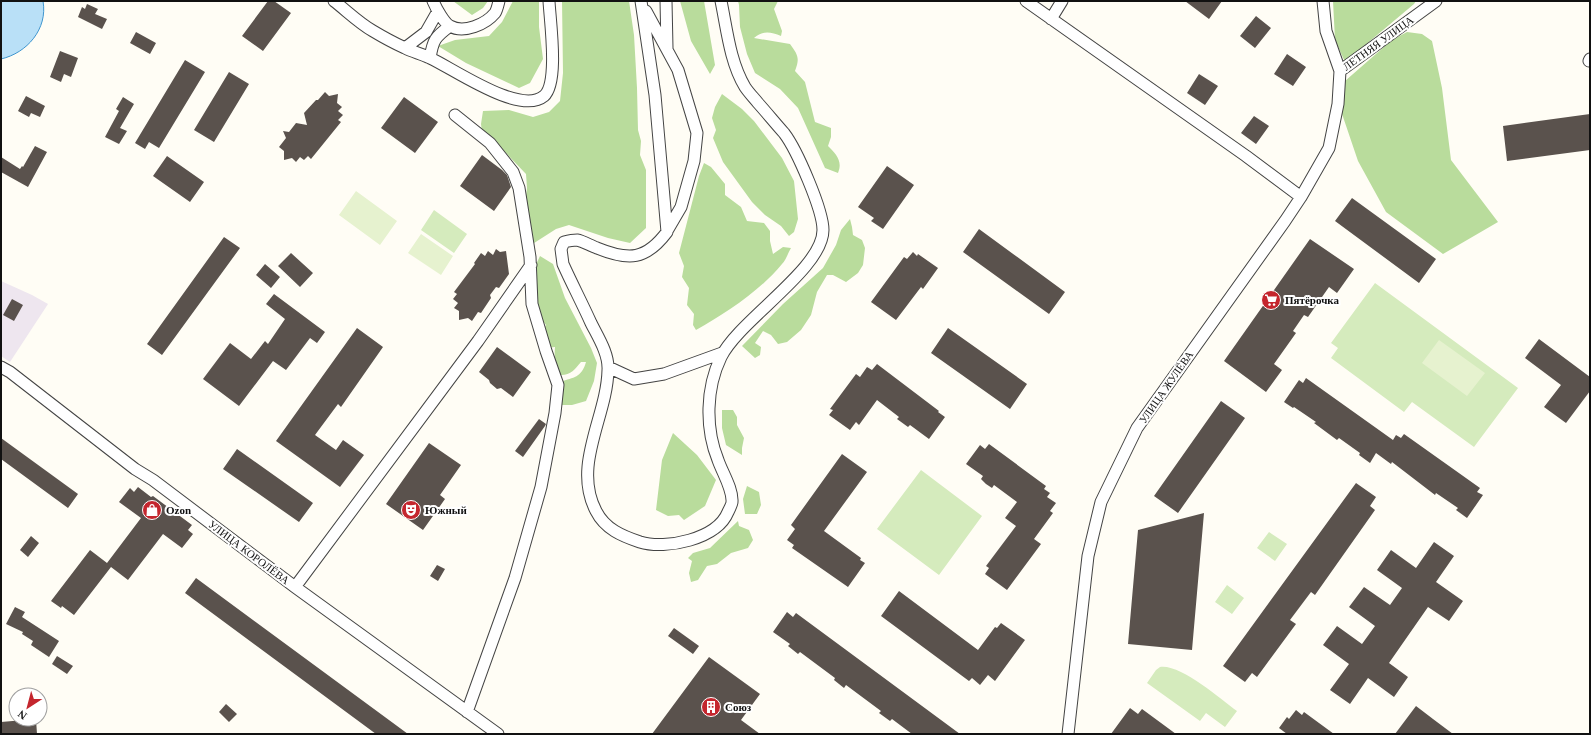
<svg xmlns="http://www.w3.org/2000/svg" width="1591" height="735" viewBox="0 0 1591 735" font-family="Georgia,serif">
<style>
.industrial{fill:#eee6ef}
.green{fill:#d5ebbd}
.forest{fill:#b9dc9c}
.pitch{fill:#e6f2cf}
.water{fill:#b9e0f7;stroke:#3f96cf}
.building{fill:#5a524d}
.lines{fill:none;stroke-linecap:round;stroke-linejoin:round}
.minor-casing{stroke:#444;stroke-width:13}
.minor{stroke:#fff;stroke-width:11}
.labels{text-anchor:middle;stroke-width:4;stroke-linejoin:round;paint-order:stroke}
.street-label{font-size:11px;fill:#111;stroke:#fff}
.poi-label{font-size:11px;font-weight:bold;fill:#111;stroke:#fff;text-anchor:start}
</style>
<rect width="100%" height="100%" fill="#fffdf5"/>
<path class="industrial" d="M 1,281 L 32,295 L 48,304 L 10,362 L 1,356 Z"/>
<path class="green" d="M 434,210 L 467,234 L 454,253 L 421,230 Z
M 1375,283 L 1518,388 L 1474,447 L 1412,402 L 1404,412 L 1331,358 L 1338,348 L 1331,343 Z
M 921,470 L 982,516 L 939,575 L 877,529 Z
M 1269,532 L 1287,544 L 1275,561 L 1257,548 Z
M 1227,585 L 1244,598 L 1232,614 L 1215,602 Z
M 1160,667 C 1181,664 1219,698 1237,711 L 1225,727 L 1206,713 L 1200,721 L 1147,683 L 1156,670 Z"/>
<path class="forest" d="M 453,1 L 488,1 L 483,8 L 472,15 Z
M 513,1 L 539,1 L 539,27 L 543,59 L 530,83 L 519,88 L 466,63 L 438,46 L 455,40 L 489,36 L 502,22 Z
M 562,1 L 629,1 L 634,35 L 637,88 L 638,130 L 641,141 L 640,155 L 646,170 L 646,228 L 630,243 L 608,238 L 569,225 L 556,229 L 531,245 L 525,205 L 527,188 L 526,174 L 505,152 L 491,142 L 482,132 L 481,124 L 483,111 L 509,110 L 533,117 L 549,112 L 560,101 L 563,73 Z
M 680,1 L 704,1 L 715,65 L 710,74 L 691,41 Z
M 738,1 L 778,1 L 774,9 L 782,31 L 781,36 C 771,32 763,30 754,38 L 790,44 C 798,55 800,58 795,71 L 805,82 L 815,122 L 831,128 L 831,137 L 828,146 C 836,154 843,161 838,173 L 825,168 L 798,108 L 780,89 L 755,73 L 747,54 L 740,27 L 739,5 Z
M 1333,1 L 1416,1 L 1414,4 L 1345,62 L 1335,40 Z
M 1407,32 L 1422,34 L 1432,41 L 1442,88 L 1451,160 L 1498,222 L 1443,254 L 1386,212 L 1358,161 L 1340,108 L 1339,95 L 1345,81 L 1392,40 Z
M 722,94 L 742,109 L 754,121 L 782,158 L 794,181 L 798,219 L 794,232 L 789,236 L 781,226 L 765,215 L 752,202 L 723,162 L 713,138 L 716,130 L 712,118 L 715,107 Z
M 704,163 L 711,167 L 725,184 L 725,195 L 741,207 L 747,221 L 764,223 L 770,231 L 770,241 L 773,254 L 783,247 L 791,248 C 788,253 786,260 782,264 C 761,290 725,314 696,330 L 693,325 L 694,314 L 687,305 L 689,288 L 682,277 L 684,266 L 679,253 L 699,176 Z
M 850,219 L 852,227 L 853,235 L 862,240 L 865,248 L 863,265 L 858,273 L 846,282 L 833,275 L 827,275 L 817,292 L 811,315 L 801,330 L 787,342 L 778,344 L 771,335 L 763,331 L 755,343 L 761,347 L 760,355 L 755,358 L 742,346 L 783,304 L 823,268 L 836,245 L 841,230 Z
M 540,256 L 553,264 L 565,298 L 591,348 L 597,363 L 594,381 L 586,401 L 572,405 L 561,405 L 560,393 L 563,381 C 576,377 582,376 586,362 L 581,362 C 575,369 571,375 561,375 C 555,366 554,358 555,347 L 547,348 L 540,334 L 546,325 L 538,315 L 530,277 Z
M 722,410 L 733,410 L 737,417 L 737,425 L 744,438 L 742,448 L 742,455 L 726,445 L 722,428 Z
M 673,433 L 697,455 L 716,480 L 705,506 L 684,520 L 679,515 L 668,516 L 656,510 L 662,460 Z
M 747,486 L 759,492 L 761,505 L 757,514 L 745,514 L 743,499 Z
M 738,521 L 739,526 L 749,530 L 753,540 L 748,548 L 731,553 L 717,564 L 707,566 L 698,580 L 691,582 L 689,573 L 692,561 L 688,558 L 693,553 L 710,548 Z"/>
<path class="pitch" d="M 356,191 L 397,221 L 380,245 L 339,215 Z
M 421,234 L 453,256 L 441,275 L 408,253 Z
M 1439,340 L 1485,373 L 1467,396 L 1422,363 Z"/>
<path class="water" d="M 1,1 L 43,1 C 48,29 27,53 1,59 Z"/>
<path class="building" d="M 268,1 L 274,1 L 291,13 L 263,51 L 242,36 Z
M 1185,1 L 1222,1 L 1209,19 Z
M 87,4 L 98,9 L 95,14 L 107,19 L 102,29 L 78,17 L 82,7 L 85,9 Z
M 1256,16 L 1271,28 L 1255,48 L 1240,36 Z
M 136,32 L 156,43 L 150,54 L 130,43 Z
M 60,51 L 78,58 L 71,77 L 64,74 L 61,82 L 50,77 Z
M 1287,54 L 1306,67 L 1293,86 L 1274,74 Z
M 185,60 L 205,72 L 159,148 L 149,142 L 145,149 L 135,143 Z
M 229,72 L 249,84 L 214,142 L 194,130 Z
M 1199,74 L 1218,86 L 1205,105 L 1187,93 Z
M 325,92 L 329,96 L 338,94 L 337,103 L 342,107 L 338,111 L 343,115 L 338,120 L 341,122 L 311,159 L 308,156 L 304,160 L 300,157 L 296,162 L 292,158 L 284,160 L 284,151 L 279,147 L 286,138 L 283,131 L 289,132 L 296,123 L 307,125 L 304,113 L 316,100 L 318,100 Z
M 26,96 L 45,106 L 40,117 L 31,113 L 29,117 L 18,111 Z
M 123,97 L 134,104 L 120,128 L 127,131 L 119,144 L 105,137 L 119,111 L 116,109 Z
M 404,97 L 438,122 L 415,153 L 381,128 Z
M 1590,114 L 1590,150 L 1507,161 L 1503,126 Z
M 1254,116 L 1269,126 L 1256,144 L 1241,133 Z
M 35,146 L 47,152 L 28,187 L 1,172 L 1,157 L 20,169 L 22,166 L 23,167 Z
M 482,155 L 502,170 L 507,175 L 511,187 L 494,211 L 460,186 Z
M 167,156 L 204,182 L 190,202 L 153,176 Z
M 887,166 L 914,185 L 883,229 L 871,221 L 874,218 L 858,207 Z
M 1352,198 L 1436,259 L 1419,283 L 1335,221 Z
M 979,229 L 1065,292 L 1049,314 L 963,252 Z
M 224,237 L 240,248 L 162,355 L 147,344 Z
M 1310,239 L 1354,269 L 1337,293 L 1329,287 L 1308,317 L 1304,315 L 1293,331 L 1296,333 L 1274,364 L 1282,370 L 1266,392 L 1224,361 Z
M 496,249 L 500,252 L 506,251 L 509,274 L 499,288 L 496,287 L 490,295 L 491,298 L 481,313 L 478,312 L 472,321 L 468,318 L 459,320 L 459,311 L 454,308 L 458,303 L 453,299 L 457,294 L 454,292 L 475,264 L 474,263 L 481,253 L 485,256 L 488,251 L 493,255 Z
M 913,252 L 917,256 L 918,254 L 938,268 L 923,289 L 921,287 L 896,320 L 871,302 L 904,257 L 907,259 Z
M 291,253 L 313,273 L 300,287 L 278,266 Z
M 265,264 L 280,277 L 271,288 L 256,275 Z
M 274,294 L 325,332 L 317,343 L 310,338 L 286,370 L 273,361 L 239,406 L 203,379 L 230,343 L 251,359 L 265,341 L 268,344 L 285,319 L 266,304 Z
M 12,299 L 23,305 L 14,321 L 3,315 Z
M 357,328 L 383,347 L 341,407 L 338,404 L 315,435 L 336,450 L 343,440 L 364,455 L 340,487 L 276,441 Z
M 948,328 L 1027,384 L 1010,409 L 931,353 Z
M 1539,339 L 1590,377 L 1590,391 L 1566,423 L 1544,407 L 1561,385 L 1525,358 Z
M 497,347 L 531,372 L 513,397 L 501,388 L 497,389 L 490,383 L 489,380 L 479,372 Z
M 877,364 L 939,411 L 938,412 L 945,417 L 929,439 L 910,425 L 908,427 L 897,419 L 899,417 L 877,400 L 859,425 L 856,422 L 850,430 L 829,415 L 833,410 L 830,409 L 856,374 L 860,377 L 867,367 L 872,370 Z
M 1306,378 L 1393,440 L 1396,435 L 1401,438 L 1404,434 L 1480,488 L 1477,492 L 1483,495 L 1467,518 L 1456,510 L 1458,508 L 1436,493 L 1435,495 L 1392,462 L 1391,464 L 1376,453 L 1370,463 L 1359,455 L 1360,453 L 1339,438 L 1337,440 L 1314,423 L 1316,422 L 1294,407 L 1293,408 L 1284,402 L 1299,380 L 1303,383 Z
M 1221,401 L 1245,418 L 1178,513 L 1154,496 Z
M 539,419 L 546,424 L 545,426 L 523,457 L 515,451 Z
M 1,438 L 78,494 L 68,508 L 1,459 Z
M 429,443 L 461,465 L 440,495 L 445,499 L 423,530 L 386,504 Z
M 989,444 L 1046,486 L 1044,489 L 1050,493 L 1047,497 L 1056,503 L 1050,511 L 1053,513 L 1034,539 L 1041,544 L 1007,590 L 985,574 L 989,568 L 986,566 L 1016,526 L 1005,518 L 1017,502 L 994,485 L 992,488 L 986,484 L 981,479 L 983,476 L 966,464 L 980,445 L 985,449 Z
M 237,449 L 313,503 L 299,522 L 223,469 Z
M 842,454 L 867,472 L 824,531 L 861,558 L 860,560 L 865,563 L 848,587 L 792,548 L 794,545 L 787,540 L 795,529 L 791,525 Z
M 1356,483 L 1376,497 L 1370,506 L 1375,510 L 1315,595 L 1311,592 L 1290,620 L 1296,624 L 1257,677 L 1252,673 L 1245,682 L 1223,666 Z
M 138,487 L 151,497 L 153,496 L 192,525 L 188,530 L 193,534 L 182,548 L 163,534 L 128,580 L 111,567 L 74,615 L 62,606 L 61,608 L 51,601 L 90,550 L 107,563 L 141,518 L 119,502 L 130,488 L 134,492 Z
M 1204,513 L 1192,650 L 1128,644 L 1138,530 Z
M 31,536 L 39,543 L 28,557 L 20,550 Z
M 1434,542 L 1454,556 L 1436,582 L 1463,601 L 1449,621 L 1428,607 L 1389,663 L 1408,677 L 1394,697 L 1368,678 L 1350,704 L 1330,690 L 1349,664 L 1323,645 L 1337,626 L 1362,644 L 1375,626 L 1349,607 L 1364,587 L 1390,605 L 1402,588 L 1377,570 L 1391,550 L 1416,568 Z
M 437,565 L 445,569 L 438,581 L 430,576 Z
M 196,578 L 408,734 L 376,734 L 185,593 Z
M 899,591 L 978,650 L 995,627 L 997,628 L 1001,623 L 1025,640 L 995,681 L 988,675 L 980,685 L 972,678 L 969,681 L 881,616 Z
M 15,607 L 25,612 L 22,617 L 59,641 L 49,657 L 31,645 L 33,641 L 22,634 L 23,632 L 6,624 Z
M 787,612 L 793,617 L 796,613 L 960,734 L 912,734 L 892,719 L 890,721 L 879,713 L 881,711 L 846,685 L 844,688 L 834,680 L 835,678 L 800,652 L 798,654 L 788,646 L 790,644 L 773,632 Z
M 674,628 L 699,646 L 693,654 L 668,636 Z
M 57,656 L 73,666 L 67,674 L 52,664 Z
M 709,657 L 760,694 L 741,720 L 760,734 L 652,734 Z
M 226,704 L 237,714 L 229,722 L 219,712 Z
M 1416,706 L 1433,719 L 1453,734 L 1395,734 Z
M 1130,708 L 1138,714 L 1142,709 L 1176,734 L 1111,734 Z
M 1296,710 L 1302,715 L 1304,712 L 1334,734 L 1287,734 L 1279,728 L 1287,717 L 1289,719 Z
M 36,719 L 37,734 L 1,734 L 1,722 Z"/>
<g class="lines">
<defs>
<path id="minor" d="M 334,1 C 347,11 359,23 373,31 C 383,37 394,43 405,48 C 413,52 422,54 430,58 C 454,69 520,116 544,96 C 559,83 550,21 549,1
M 433,1 C 436,8 444,23 450,26 C 464,34 486,24 495,13 C 497,10 498,5 499,1
M 641,1 L 655,95 L 667,232 C 646,260 629,261 597,248 C 591,246 583,241 577,240 C 573,240 568,241 564,242 L 561,249 L 563,264 C 572,284 582,303 591,323 C 598,337 609,354 608,370 C 607,417 572,465 596,511 C 605,529 622,536 640,542 C 666,550 717,539 728,512 C 729,510 732,503 732,502 C 733,489 722,472 718,460 C 705,428 706,388 721,357 C 739,320 823,269 823,230 C 823,210 797,150 784,133 C 775,123 767,113 758,103 C 754,98 749,93 745,87 C 730,62 727,30 721,1
M 666,1 L 667,48
M 1026,1 L 1246,156 L 1301,197
M 646,11 L 678,70 L 697,133 L 694,161 L 681,207 L 667,231
M 1051,19 L 1062,1
M 405,48 L 426,32 L 438,11
M 430,58 C 433,40 435,37 450,26
M 1589,61 L 1590,59
M 1340,71 L 1436,1
M 455,115 L 490,143 L 513,172 L 519,188 L 530,257 L 532,304 L 546,351 L 558,385 L 555,413 L 541,487 L 515,578 L 467,712
M 1,367 L 10,372 L 135,469 L 153,480 L 295,587 L 498,734
M 608,367 L 634,379 L 664,374 L 722,353
M 295,587 L 478,341 L 531,265
M 1068,734 L 1088,556 L 1101,502 L 1137,428 L 1285,221 L 1301,197 L 1329,148 L 1338,104 L 1340,71 L 1326,31 L 1323,1"/>
</defs>
<use href="#minor" class="minor-casing"/>
<use href="#minor" class="minor"/>
</g>
<defs>
<symbol id="supermarket-disc" viewBox="-11 -11 22 22"><circle r="9.5" fill="#c4262e" stroke="#fff"/><path d="M-6-5.5h2.5l.6 2H6L4.5 2H-2.5L-4.4-4H-6ZM-1.5 3.2a1.3 1.3 0 1 0 .1 0ZM3 3.2a1.3 1.3 0 1 0 .1 0Z" fill="#fff"/></symbol>
<symbol id="shop-disc" viewBox="-11 -11 22 22"><circle r="9.5" fill="#c4262e" stroke="#fff"/><path d="M-5-2.5h2.3a2.7 3.5 0 0 1 5.4 0H5L5.5 6h-11ZM-1.5-2.5h3a1.5 2.3 0 0 0-3 0Z" fill="#fff"/></symbol>
<symbol id="theatre-disc" viewBox="-11 -11 22 22"><circle r="9.5" fill="#c4262e" stroke="#fff"/><path d="M-5-5.5Q0-4 5-5.5V0Q5 5 0 6Q-5 5-5 0ZM-3.3-2.5H-1v1.5H-3.3ZM1-2.5H3.3v1.5H1ZM-2.8 1Q0 5.5 2.8 1Z" fill="#fff"/></symbol>
<symbol id="building-disc" viewBox="-11 -11 22 22"><circle r="9.5" fill="#c4262e" stroke="#fff"/><path d="M-4-6H4V6H1V3H-1V6H-4ZM-2.5-4.3h1.7v1.8h-1.7ZM.8-4.3h1.7v1.8H.8ZM-2.5-1h1.7V.8h-1.7ZM.8-1h1.7V.8H.8Z" fill="#fff"/></symbol>
</defs>
<g fill-rule="evenodd">
<use href="#supermarket-disc" x="1260" y="289" width="22" height="22"/>
<use href="#shop-disc" x="141" y="499" width="22" height="22"/>
<use href="#theatre-disc" x="400" y="499" width="22" height="22"/>
<use href="#building-disc" x="700" y="696" width="22" height="22"/>
</g>
<g class="labels">
<g class="street-label">
<text transform="translate(1378 43) rotate(-36)" y="4">ЛЕТНЯЯ УЛИЦА</text>
<text transform="translate(1166 387) rotate(-55)" y="4">УЛИЦА ЖУЛЁВА</text>
<text transform="translate(249 552) rotate(37)" y="4">УЛИЦА КОРОЛЁВА</text>
</g>
<g class="poi-label">
<text x="1285" y="304">Пятёрочка</text>
<text x="166" y="514">Ozon</text>
<text x="425" y="514">Южный</text>
<text x="725" y="711">Союз</text>
</g>
</g>
<rect width="1591" height="735" fill="none" stroke="#111111" stroke-width="4"/>
<g transform="translate(28 707) rotate(216)"><circle r="19" fill="#ffffff" stroke="#a0a0a0"/>
<path d="M0-3L7 15L0 10L-7 15Z" fill="#c4262e"/>
<text y="-6" font-size="11" font-weight="bold" text-anchor="middle" fill="#111111">N</text>
</g>
</svg>
